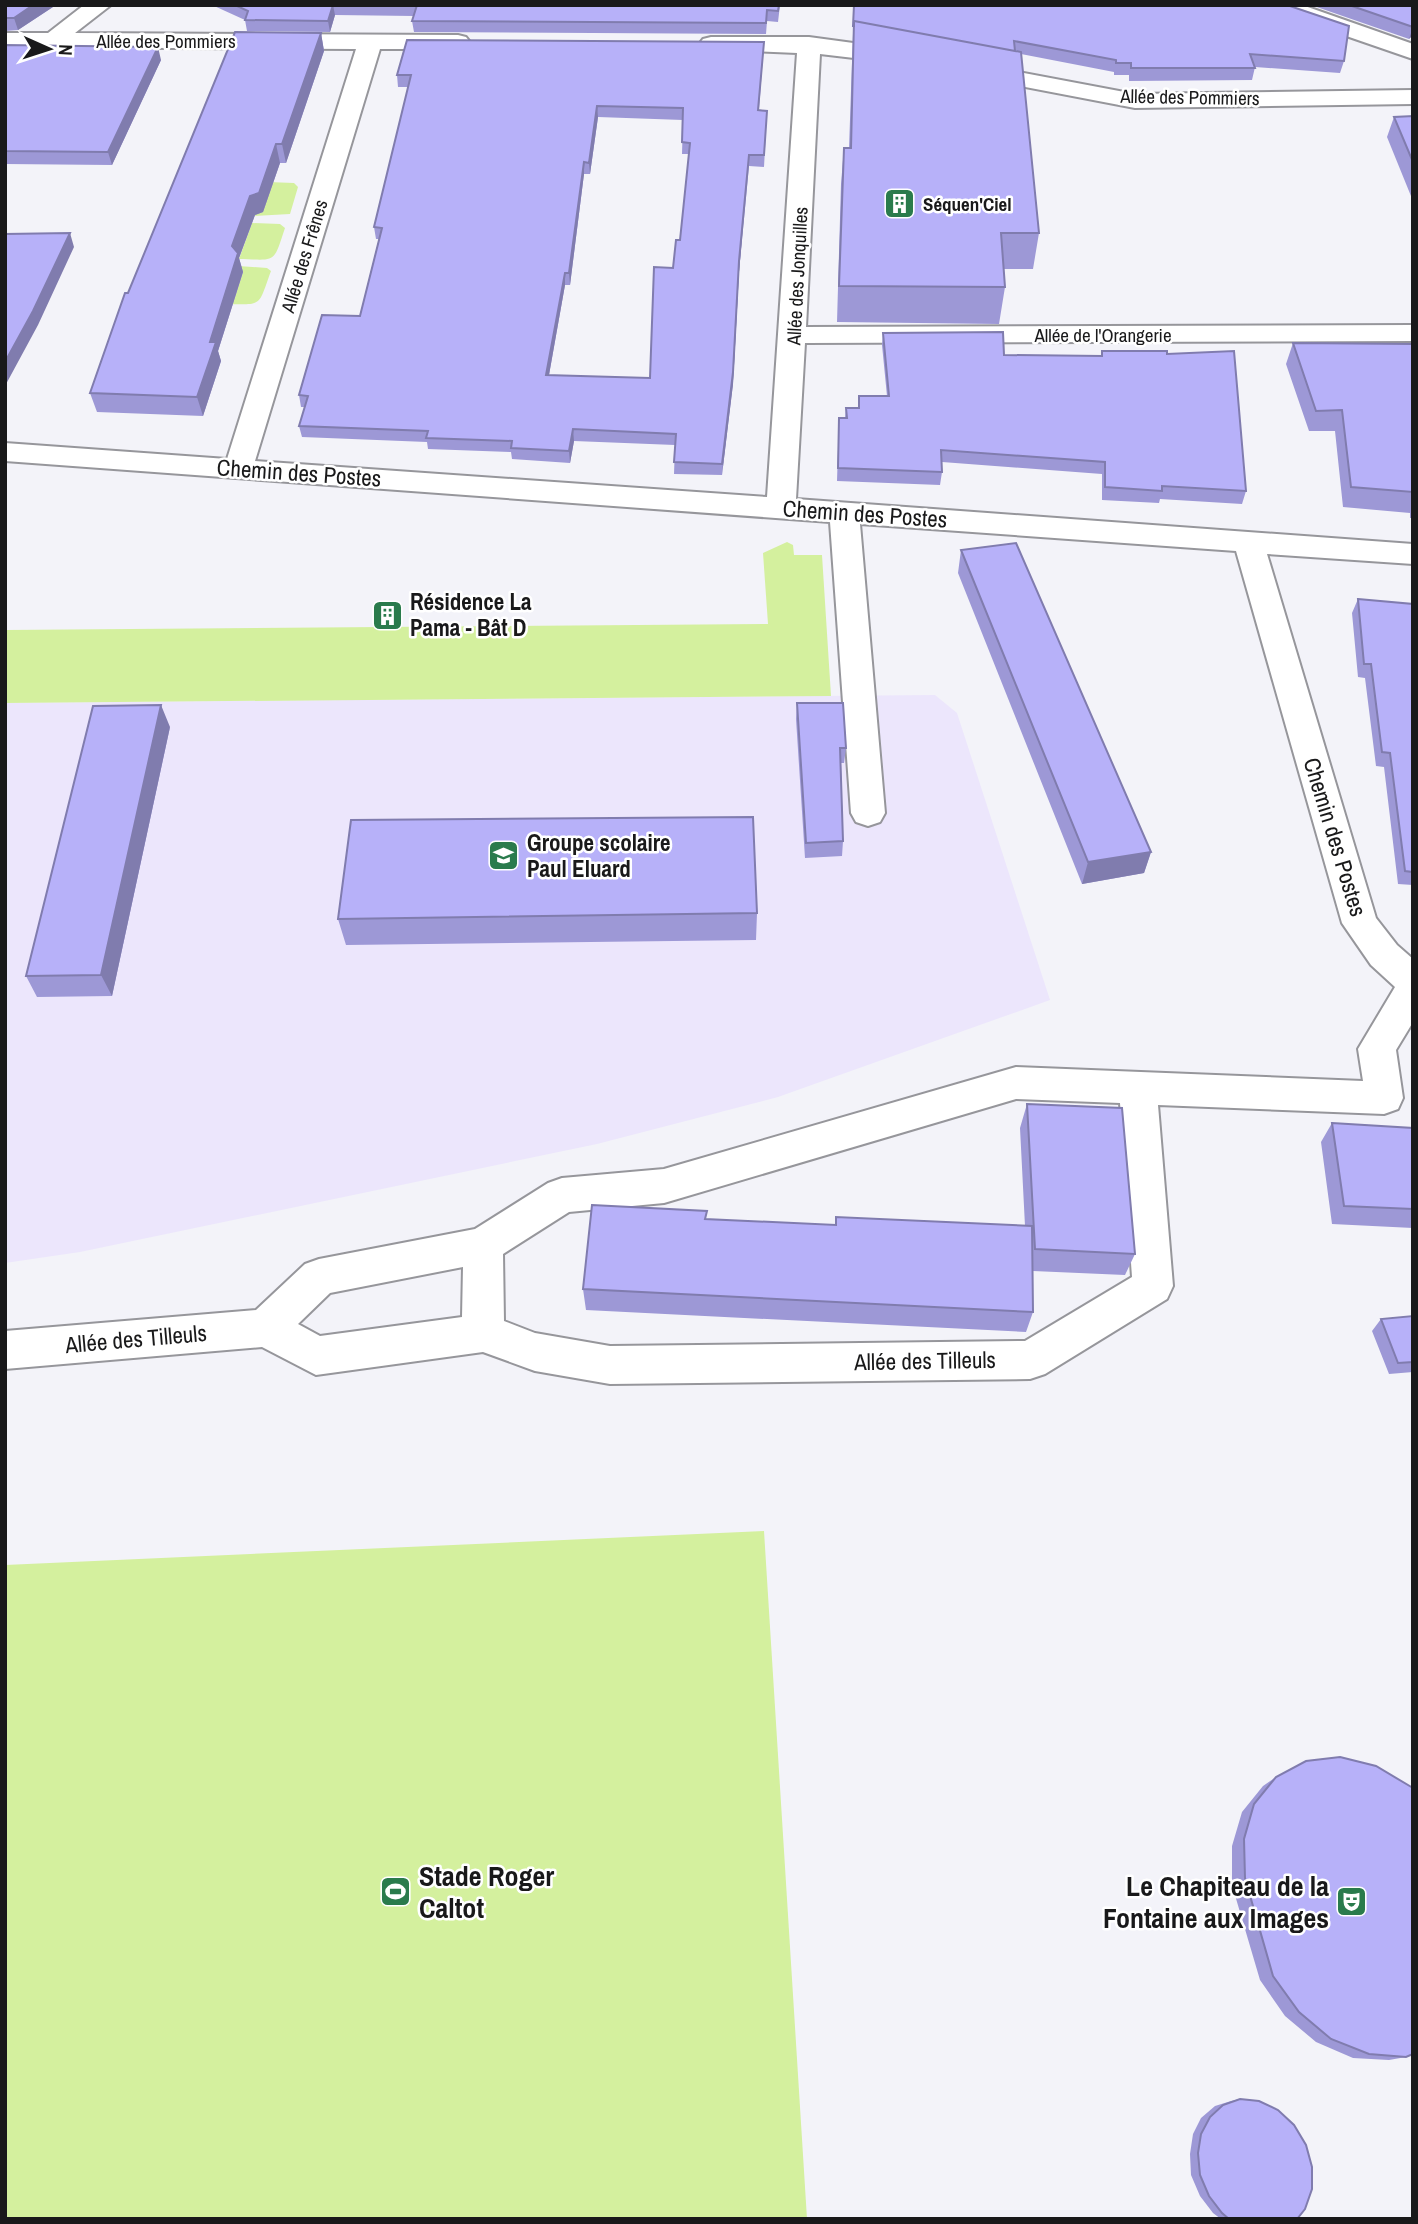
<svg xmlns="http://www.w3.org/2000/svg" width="1418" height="2224" viewBox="0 0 1418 2224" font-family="'Archivo Narrow',sans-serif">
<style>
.education{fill:#ece6fc}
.green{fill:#d4f09e}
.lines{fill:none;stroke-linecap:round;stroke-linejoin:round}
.minor-casing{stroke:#96969b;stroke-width:4}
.minor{fill:#fff;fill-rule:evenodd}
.wall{fill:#9d98d6;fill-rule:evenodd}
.shaded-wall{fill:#807cae}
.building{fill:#b7b1f9;stroke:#807cae;stroke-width:2;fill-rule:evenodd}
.labels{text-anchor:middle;stroke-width:5;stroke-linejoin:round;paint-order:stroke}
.far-street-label{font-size:19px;fill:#19191a;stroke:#fff}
.far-poi-label{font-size:19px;font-weight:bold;fill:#19191a;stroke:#fff;text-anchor:start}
.street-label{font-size:23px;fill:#19191a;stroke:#fff}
.poi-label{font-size:23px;font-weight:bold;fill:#19191a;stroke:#fff;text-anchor:start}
.near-poi-label{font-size:28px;font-weight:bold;fill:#19191a;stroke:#fff;text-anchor:start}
</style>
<rect width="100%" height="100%" fill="#f3f3f9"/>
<path class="education" d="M 935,695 L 957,713 L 1050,1000 L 778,1097 L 597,1144 L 80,1252 L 5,1263 L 5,703 Z"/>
<path class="green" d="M 268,182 L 294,183 L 298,187 L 290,214 L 253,216 Z
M 252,223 L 280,224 L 285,228 C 273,264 277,260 239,259 Z
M 238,266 L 267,268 L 271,271 C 258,306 264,305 226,304 L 234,300 L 243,272 Z
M 787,542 L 793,545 L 794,555 L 822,555 L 831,696 L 5,703 L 5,630 L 768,624 L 763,553 Z
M 764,1531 L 807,2219 L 5,2219 L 5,1565 Z"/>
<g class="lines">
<defs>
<path id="minor" d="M 84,5 L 111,5 L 75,33 L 458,35 L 466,37 L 470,42 L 466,47 L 458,49 L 380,49 L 255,461 L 767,497 L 797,53 L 703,49 L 699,44 L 703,39 L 711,37 L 809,37 L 905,50 L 913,52 L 917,57 L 913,62 L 905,64 L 820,54 L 806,327 L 1413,325 L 1413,341 L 805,343 L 796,499 L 1413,544 L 1413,564 L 1267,554 L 1376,918 L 1397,945 L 1413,959 L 1413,1022 L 1396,1050 L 1403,1098 L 1398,1109 L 1384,1114 L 1158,1105 L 1173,1286 L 1167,1299 L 1045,1374 L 1030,1379 L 610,1384 L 535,1371 L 483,1352 L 316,1375 L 262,1347 L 5,1369 L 5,1331 L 256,1310 L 305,1264 L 319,1259 L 475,1229 L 548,1183 L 562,1178 L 664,1169 L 1016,1067 L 1363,1081 L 1358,1049 L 1395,987 L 1371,965 L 1342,923 L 1236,551 L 860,524 L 885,813 L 880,822 L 868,826 L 856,822 L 851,813 L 830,522 L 5,461 L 5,443 L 227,459 L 356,49 L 5,47 L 5,33 L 48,33 ZM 1016,1099 L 1120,1103 L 1132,1277 L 1025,1341 L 610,1346 L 535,1333 L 504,1321 L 503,1254 L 569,1212 L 664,1203 ZM 463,1267 L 462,1317 L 320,1336 L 298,1324 L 330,1293 Z
M 1268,5 L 1302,5 L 1413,44 L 1413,59 L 1271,10 Z
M 971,63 L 1135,94 L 1413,90 L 1413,104 L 1135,108 L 963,75 L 959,70 L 963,65 Z"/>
</defs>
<use href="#minor" class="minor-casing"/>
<use href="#minor" class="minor"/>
</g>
<path class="wall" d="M 5,5 L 56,5 L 18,30 L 5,31 Z
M 212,5 L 780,5 L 778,22 L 767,21 L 766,34 L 414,32 L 412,21 L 414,16 L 335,15 L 330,32 L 247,31 L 245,20 Z
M 854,5 L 1344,61 L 1340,73 L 1255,67 L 1252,80 L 1129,81 L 1129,75 L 1114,75 L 1114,72 L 1021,54 L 1039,233 L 1033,269 L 1004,269 L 1005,287 L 999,324 L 837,322 L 841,184 L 844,148 L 849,148 Z
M 1311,5 L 1413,5 L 1413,35 L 1409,39 Z
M 321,33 L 324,51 L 286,163 L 280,163 L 263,212 L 255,215 L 239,258 L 243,272 L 218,351 L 221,361 L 203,416 L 97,412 L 90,393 L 128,293 Z
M 764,42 L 759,110 L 767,111 L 764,167 L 749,166 L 739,272 L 733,384 L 722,475 L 674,474 L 675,445 L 574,441 L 570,463 L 512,459 L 511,452 L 428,449 L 427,442 L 302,437 L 299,426 L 305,407 L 301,407 L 299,395 L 360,316 L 379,239 L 376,239 L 374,227 L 409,87 L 398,87 L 397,75 ZM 598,117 L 683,120 L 682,154 L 689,154 L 680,240 L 673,268 L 650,378 L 549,375 L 565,285 L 570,285 L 584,174 L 590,174 Z
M 5,45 L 161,60 L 112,165 L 5,164 Z
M 1413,116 L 1413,201 L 1387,137 L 1394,117 Z
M 883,333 L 1004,355 L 1101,356 L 1102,351 L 1167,354 L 1246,491 L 1242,504 L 1160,499 L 1159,503 L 1102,500 L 1102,474 L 942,462 L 942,472 L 940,485 L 837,481 L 839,418 L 845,418 L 846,408 L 858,408 L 859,396 L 887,396 L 882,345 Z
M 1293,343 L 1413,344 L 1413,518 L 1410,518 L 1410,513 L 1343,507 L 1335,431 L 1309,431 L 1286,364 Z
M 961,550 L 1151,852 L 1144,873 L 1082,884 L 958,573 Z
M 1358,599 L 1413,604 L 1413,885 L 1398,884 L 1384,767 L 1376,766 L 1365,678 L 1358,677 L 1352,613 Z
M 797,703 L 846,748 L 844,763 L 841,763 L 843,841 L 842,856 L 805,858 L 796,719 Z
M 170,727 L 112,996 L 37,997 L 26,976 Z
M 757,913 L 756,940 L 346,945 L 338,919 Z
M 1027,1104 L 1135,1254 L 1125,1275 L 1033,1271 L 1033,1312 L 1026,1332 L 586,1310 L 583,1289 L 707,1219 L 835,1225 L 836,1217 L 1025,1226 L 1020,1128 Z
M 1332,1123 L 1413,1128 L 1413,1228 L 1332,1224 L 1321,1142 Z
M 1413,1316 L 1413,1372 L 1389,1374 L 1372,1331 L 1381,1319 Z
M 1276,1777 L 1406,2057 L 1389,2060 L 1353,2058 L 1316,2042 L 1285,2016 L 1260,1980 L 1232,1885 L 1232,1846 L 1242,1812 L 1263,1786 Z
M 1240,2099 L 1297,2219 L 1221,2219 L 1213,2213 L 1200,2196 L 1191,2175 L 1190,2154 L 1193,2134 L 1201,2118 L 1215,2106 L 1231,2101 Z"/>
<path class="shaded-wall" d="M 33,5 L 56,5 L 18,30 L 14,18 Z
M 333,5 L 335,15 L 330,32 L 328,21 Z
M 1413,27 L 1413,35 L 1409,39 Z
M 321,33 L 324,51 L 286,163 L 282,144 Z
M 158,47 L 161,60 L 112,165 L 108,152 Z
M 597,106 L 598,117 L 590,174 L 589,163 Z
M 276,144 L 280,163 L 263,212 L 255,215 L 239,258 L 243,272 L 218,351 L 221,361 L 203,416 L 197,397 L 232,246 L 250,196 Z
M 749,155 L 739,272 L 733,384 L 722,475 L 739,261 Z
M 584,162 L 584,174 L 570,285 L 569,273 Z
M 70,233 L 74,247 L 38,325 L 5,386 L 5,362 Z
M 565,273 L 565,285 L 547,386 L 546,375 Z
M 573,429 L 574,441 L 570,463 L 569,451 Z
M 161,705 L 170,727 L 112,996 L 101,975 Z
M 1151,852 L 1144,873 L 1082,884 L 1088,862 Z"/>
<path class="building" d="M 5,5 L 33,5 L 14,18 L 5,18 Z
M 235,5 L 333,5 L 328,21 L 245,20 L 248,11 Z
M 405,5 L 779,5 L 778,11 L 767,10 L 766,23 L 412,21 L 417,5 Z
M 854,5 L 1287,5 L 1349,26 L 1344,61 L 1250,54 L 1255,68 L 1131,68 L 1131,63 L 1116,63 L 1116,60 L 1014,41 L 1015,51 L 854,21 L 854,26 L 853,26 Z
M 1349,5 L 1413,5 L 1413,27 Z
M 854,21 L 1021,52 L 1039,233 L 1001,233 L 1005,287 L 839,286 L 844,148 L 851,148 Z
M 235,32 L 321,33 L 282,144 L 276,144 L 259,193 L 250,196 L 232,246 L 238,253 L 210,342 L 216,342 L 197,397 L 90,393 L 125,293 L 128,293 Z
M 407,40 L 764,42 L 758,110 L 767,111 L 764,155 L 749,155 L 739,261 L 733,372 L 722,464 L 674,462 L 676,434 L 573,429 L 569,451 L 511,448 L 512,441 L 426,438 L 428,431 L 299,426 L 308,396 L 299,395 L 322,315 L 360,316 L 382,228 L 374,227 L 411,75 L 397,75 ZM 597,106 L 683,108 L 682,142 L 690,143 L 680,240 L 676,240 L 673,268 L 654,267 L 650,378 L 546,375 L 565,273 L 569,273 L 584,162 L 589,163 Z
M 5,45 L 158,47 L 108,152 L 5,151 Z
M 1413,116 L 1413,162 L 1394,117 Z
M 70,233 L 33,311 L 5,362 L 5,234 Z
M 1003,332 L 1004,355 L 1102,356 L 1102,351 L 1167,351 L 1167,354 L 1234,351 L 1246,491 L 1162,486 L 1162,491 L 1105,487 L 1105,462 L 941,450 L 942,472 L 838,468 L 839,418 L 847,418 L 846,408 L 859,408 L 859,396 L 889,396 L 883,333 Z
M 1293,343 L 1413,344 L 1413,492 L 1351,487 L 1342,410 L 1316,411 Z
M 1016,543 L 1151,852 L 1088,862 L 961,550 Z
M 1358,599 L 1413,604 L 1413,872 L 1405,871 L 1390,753 L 1382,752 L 1371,664 L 1364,664 Z
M 797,703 L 843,703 L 846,748 L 840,748 L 843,841 L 806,843 Z
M 161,705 L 101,975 L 26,976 L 93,706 Z
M 753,817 L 757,913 L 338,919 L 351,820 Z
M 1027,1104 L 1122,1108 L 1135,1254 L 1035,1249 Z
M 1332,1123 L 1413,1128 L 1413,1209 L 1344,1206 Z
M 592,1205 L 707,1211 L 705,1219 L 836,1225 L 836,1217 L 1032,1226 L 1033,1312 L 583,1289 Z
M 1413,1316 L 1413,1362 L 1398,1363 L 1381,1319 Z
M 1340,1757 L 1376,1766 L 1413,1788 L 1413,2054 L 1406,2057 L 1369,2054 L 1331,2039 L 1299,2012 L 1273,1976 L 1245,1878 L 1244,1839 L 1254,1804 L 1276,1777 L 1306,1761 Z
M 1240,2099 L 1259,2101 L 1278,2110 L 1294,2125 L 1306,2145 L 1312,2167 L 1312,2189 L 1305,2209 L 1297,2219 L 1229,2219 L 1222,2213 L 1209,2196 L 1200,2175 L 1198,2153 L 1201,2134 L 1210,2117 L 1223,2105 Z"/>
<defs>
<symbol id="building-square" viewBox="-11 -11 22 22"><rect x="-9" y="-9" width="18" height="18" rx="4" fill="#2a7b4c" stroke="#fff"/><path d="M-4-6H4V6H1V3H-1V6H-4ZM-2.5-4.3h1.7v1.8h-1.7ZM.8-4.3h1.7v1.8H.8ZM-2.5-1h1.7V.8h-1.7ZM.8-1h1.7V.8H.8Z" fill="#fff"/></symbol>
<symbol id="school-square" viewBox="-11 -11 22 22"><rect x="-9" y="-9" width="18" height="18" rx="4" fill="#2a7b4c" stroke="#fff"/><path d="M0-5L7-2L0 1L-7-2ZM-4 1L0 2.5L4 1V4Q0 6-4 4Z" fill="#fff"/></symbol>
<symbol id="stadium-square" viewBox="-11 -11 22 22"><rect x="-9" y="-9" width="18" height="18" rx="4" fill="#2a7b4c" stroke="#fff"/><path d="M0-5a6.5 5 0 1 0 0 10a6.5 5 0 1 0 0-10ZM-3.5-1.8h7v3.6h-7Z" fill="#fff"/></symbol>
<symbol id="theatre-square" viewBox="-11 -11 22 22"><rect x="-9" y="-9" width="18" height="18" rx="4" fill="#2a7b4c" stroke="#fff"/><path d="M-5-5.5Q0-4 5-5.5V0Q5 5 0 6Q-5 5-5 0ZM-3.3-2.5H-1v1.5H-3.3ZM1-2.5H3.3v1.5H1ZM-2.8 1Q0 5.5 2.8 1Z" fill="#fff"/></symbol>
</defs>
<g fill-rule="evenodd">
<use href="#building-square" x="882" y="186" width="35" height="35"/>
<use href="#building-square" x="370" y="598" width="35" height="35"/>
<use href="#school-square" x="486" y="838" width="35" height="35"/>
<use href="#stadium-square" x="378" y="1874" width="35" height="35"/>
<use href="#theatre-square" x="1334" y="1884" width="35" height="35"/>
</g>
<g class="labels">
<g class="far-street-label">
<text x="166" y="48">Allée des Pommiers</text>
<text transform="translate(1190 97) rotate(1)" y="7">Allée des Pommiers</text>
<text transform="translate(304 256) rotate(-73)" y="7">Allée des Frênes</text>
<text transform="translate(797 276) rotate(-87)" y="7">Allée des Jonquilles</text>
<text x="1103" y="342">Allée de l'Orangerie</text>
</g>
<g class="far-poi-label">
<text x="923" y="211">Séquen'Ciel</text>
</g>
<g class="street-label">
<text transform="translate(299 473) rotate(4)" y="8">Chemin des Postes</text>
<text transform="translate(865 514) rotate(4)" y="8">Chemin des Postes</text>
<text transform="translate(1335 837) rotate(73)" y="8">Chemin des Postes</text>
<text transform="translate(136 1339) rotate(-5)" y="8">Allée des Tilleuls</text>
<text transform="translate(925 1361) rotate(-1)" y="8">Allée des Tilleuls</text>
</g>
<g class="poi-label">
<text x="410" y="610">Résidence La<tspan x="410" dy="26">Pama - Bât D</tspan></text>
<text x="527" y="851">Groupe scolaire<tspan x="527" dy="26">Paul Eluard</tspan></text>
</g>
<g class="near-poi-label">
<text x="419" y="1886">Stade Roger<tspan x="419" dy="32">Caltot</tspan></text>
<text x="1329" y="1896" text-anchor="end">Le Chapiteau de la<tspan x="1329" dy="32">Fontaine aux Images</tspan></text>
</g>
</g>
<rect width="1418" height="2224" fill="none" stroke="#19191a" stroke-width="14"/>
<g transform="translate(49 49) rotate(93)" stroke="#ffffff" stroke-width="5" paint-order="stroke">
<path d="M0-5L12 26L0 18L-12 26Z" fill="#19191a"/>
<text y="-10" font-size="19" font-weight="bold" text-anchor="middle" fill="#19191a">N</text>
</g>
</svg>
